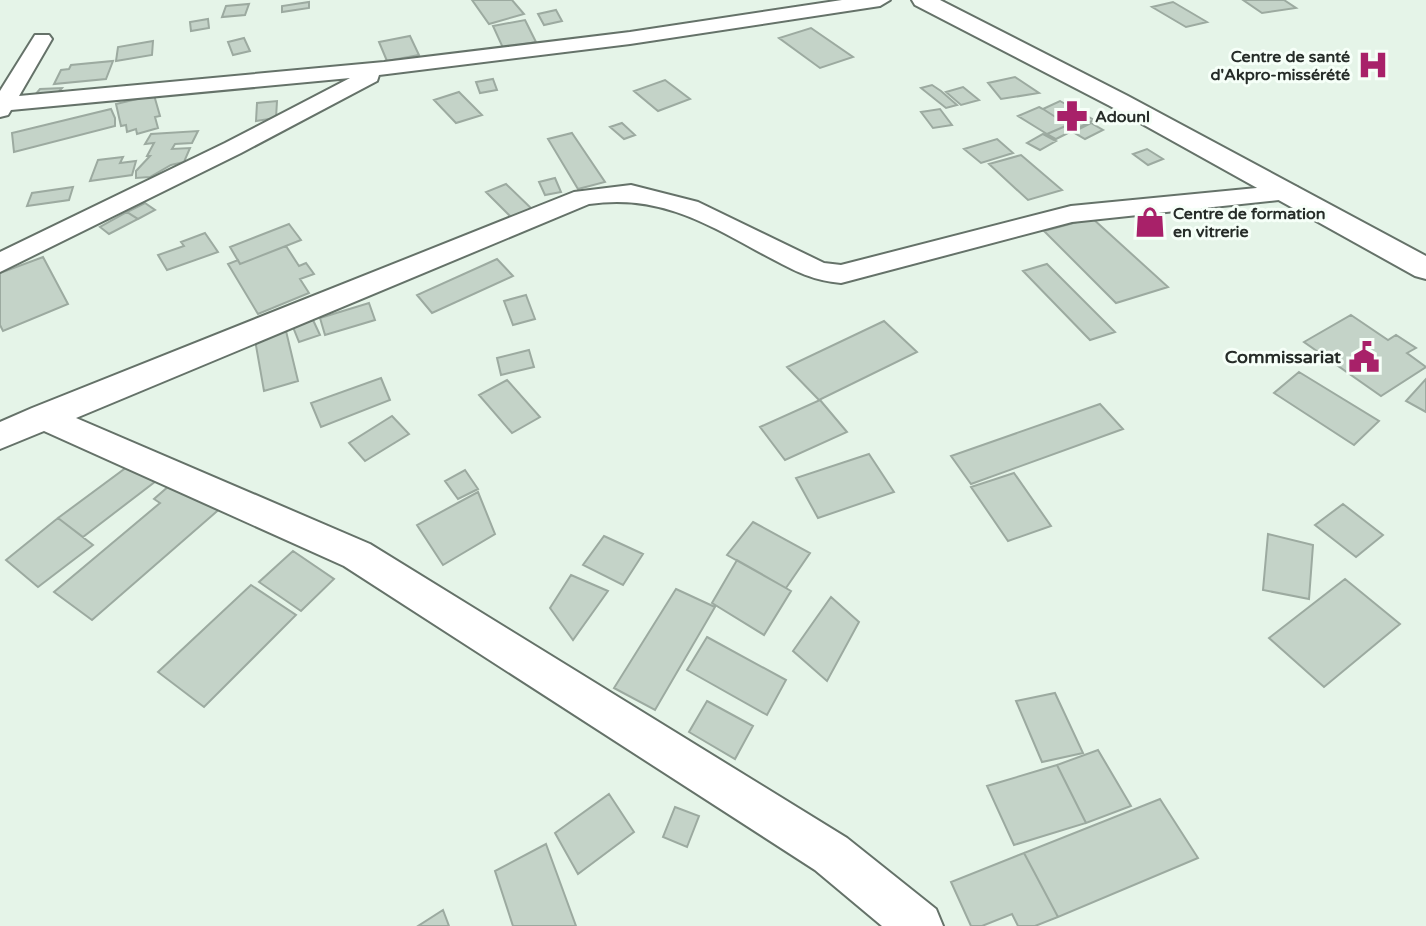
<svg xmlns="http://www.w3.org/2000/svg" width="1426" height="926" viewBox="0 0 1426 926" font-family="'Varela Round',sans-serif">
<style>
.building{fill:#c4d3c8;stroke:#9caaa0;stroke-width:2}
.lines{fill:none;stroke-linecap:round;stroke-linejoin:round}
.minor-casing{stroke:#657269;stroke-width:4}
.trunk-casing{stroke:#657269;stroke-width:4}
.minor{fill:#fff;fill-rule:evenodd}
.trunk{fill:#fff;fill-rule:evenodd}
.labels{text-anchor:middle;stroke-width:6;stroke-linejoin:round;paint-order:stroke}
.far-poi-label{font-size:16px;font-weight:bold;fill:#262c28;stroke:#f6fff8;text-anchor:start}
.poi-label{font-size:18px;font-weight:bold;fill:#262c28;stroke:#f6fff8;text-anchor:end}
</style>
<rect width="100%" height="100%" fill="#e5f4e8"/>
<path class="building" d="M 472,0 L 512,0 L 524,14 L 489,24 Z
M 1243,0 L 1284,0 L 1296,8 L 1262,13 Z
M 309,2 L 309,8 L 282,12 L 282,6 Z
M 1173,2 L 1207,22 L 1186,27 L 1152,7 Z
M 249,4 L 245,15 L 222,17 L 226,6 Z
M 556,10 L 562,21 L 544,25 L 538,14 Z
M 208,19 L 209,28 L 191,31 L 190,22 Z
M 525,20 L 536,42 L 503,48 L 493,26 Z
M 811,28 L 853,57 L 820,68 L 779,38 Z
M 410,36 L 419,55 L 387,61 L 379,42 Z
M 244,38 L 250,51 L 233,55 L 228,42 Z
M 153,41 L 152,55 L 116,61 L 118,47 Z
M 113,61 L 106,79 L 54,84 L 61,70 L 69,69 L 71,65 Z
M 1015,77 L 1039,93 L 1001,99 L 988,83 Z
M 493,79 L 497,90 L 480,93 L 476,82 Z
M 665,80 L 690,99 L 658,111 L 634,91 Z
M 932,85 L 941,91 L 957,105 L 946,108 L 921,88 Z
M 963,87 L 979,100 L 961,105 L 946,92 Z
M 62,88 L 57,94 L 35,95 L 40,89 Z
M 459,92 L 482,115 L 456,123 L 434,100 Z
M 154,95 L 160,116 L 155,117 L 158,128 L 137,134 L 136,129 L 127,132 L 126,125 L 121,126 L 116,104 Z
M 277,101 L 276,118 L 256,121 L 257,103 Z
M 1060,101 L 1094,120 L 1056,139 L 1047,134 L 1068,125 L 1043,109 Z
M 1039,107 L 1043,109 L 1068,125 L 1047,134 L 1018,116 Z
M 111,109 L 115,118 L 115,126 L 14,152 L 12,133 Z
M 940,109 L 952,125 L 933,128 L 921,112 Z
M 622,123 L 635,135 L 624,139 L 610,127 Z
M 1091,123 L 1103,130 L 1085,139 L 1073,132 Z
M 198,131 L 192,143 L 175,144 L 172,149 L 190,148 L 184,162 L 171,165 L 150,177 L 136,178 L 136,171 L 150,156 L 147,156 L 154,143 L 145,144 L 151,134 Z
M 572,133 L 605,182 L 578,189 L 548,139 Z
M 1043,134 L 1056,141 L 1040,150 L 1027,143 Z
M 997,139 L 1013,153 L 981,163 L 964,149 Z
M 1147,149 L 1163,159 L 1148,165 L 1133,154 Z
M 1021,155 L 1062,190 L 1028,200 L 989,164 Z
M 123,157 L 120,163 L 136,161 L 132,175 L 90,181 L 98,160 Z
M 555,178 L 561,192 L 545,195 L 539,182 Z
M 506,184 L 535,212 L 515,221 L 486,192 Z
M 73,187 L 69,200 L 27,206 L 32,193 Z
M 145,203 L 155,210 L 138,219 L 127,212 Z
M 127,212 L 138,219 L 109,234 L 100,227 Z
M 1092,218 L 1168,287 L 1116,303 L 1044,231 Z
M 289,224 L 301,240 L 240,264 L 230,247 Z
M 205,233 L 218,252 L 167,270 L 158,255 L 184,246 L 181,242 Z
M 286,246 L 299,266 L 306,263 L 314,274 L 300,279 L 309,293 L 258,314 L 228,264 L 238,260 L 240,264 Z
M 43,257 L 68,304 L 3,331 L 0,325 L 0,273 Z
M 497,259 L 513,276 L 432,313 L 417,295 Z
M 1047,264 L 1115,332 L 1090,340 L 1023,271 Z
M 526,295 L 535,319 L 513,325 L 504,301 Z
M 369,303 L 375,320 L 325,335 L 320,318 Z
M 1351,315 L 1388,340 L 1396,335 L 1416,348 L 1407,353 L 1426,367 L 1381,396 L 1304,342 Z
M 313,320 L 320,335 L 299,342 L 293,327 Z
M 884,321 L 917,352 L 819,400 L 787,367 Z
M 286,331 L 298,381 L 264,391 L 255,340 Z
M 529,350 L 534,367 L 501,375 L 497,358 Z
M 1299,372 L 1379,421 L 1354,445 L 1274,393 Z
M 381,378 L 390,400 L 321,427 L 311,403 Z
M 1426,379 L 1426,412 L 1406,401 Z
M 507,380 L 540,417 L 512,433 L 479,395 Z
M 820,400 L 847,432 L 785,460 L 760,427 Z
M 1100,404 L 1123,429 L 971,484 L 951,456 Z
M 392,416 L 409,434 L 365,461 L 349,443 Z
M 869,454 L 894,492 L 818,518 L 796,478 Z
M 131,464 L 156,481 L 83,537 L 58,518 Z
M 465,470 L 478,489 L 458,499 L 445,481 Z
M 1014,473 L 1051,526 L 1008,541 L 971,487 Z
M 177,479 L 223,506 L 92,620 L 54,592 L 160,503 L 154,499 Z
M 478,492 L 495,534 L 443,565 L 417,525 Z
M 1343,504 L 1383,535 L 1356,557 L 1315,525 Z
M 58,518 L 93,545 L 38,587 L 6,560 Z
M 753,522 L 810,553 L 786,588 L 727,555 Z
M 1268,534 L 1313,545 L 1309,599 L 1263,590 Z
M 604,536 L 643,554 L 623,585 L 583,565 Z
M 293,551 L 334,579 L 301,611 L 259,582 Z
M 737,560 L 791,591 L 764,635 L 712,603 Z
M 571,575 L 608,591 L 573,640 L 550,608 Z
M 1345,579 L 1400,624 L 1324,687 L 1269,638 Z
M 251,585 L 296,615 L 204,707 L 158,672 Z
M 676,589 L 715,607 L 655,710 L 614,688 Z
M 831,597 L 859,622 L 827,681 L 793,651 Z
M 707,637 L 786,680 L 767,715 L 687,670 Z
M 1055,693 L 1083,753 L 1042,762 L 1016,701 Z
M 707,701 L 753,726 L 735,759 L 689,732 Z
M 1098,750 L 1131,806 L 1086,823 L 1057,765 Z
M 1057,765 L 1086,823 L 1014,845 L 987,786 Z
M 609,794 L 634,832 L 578,874 L 555,833 Z
M 1160,799 L 1198,858 L 1058,917 L 1024,853 Z
M 675,807 L 699,816 L 687,847 L 663,837 Z
M 546,844 L 576,926 L 513,926 L 495,871 Z
M 1024,853 L 1058,917 L 1035,926 L 1018,926 L 1012,914 L 982,926 L 971,926 L 951,882 Z
M 443,910 L 449,926 L 418,926 Z"/>
<g class="lines">
<defs>
<path id="minor" d="M 842,0 L 890,0 L 880,6 L 630,44 L 379,75 L 377,81 L 241,153 L 0,272 L 0,252 L 225,143 L 350,78 L 11,110 L 8,115 L 0,117 L 0,91 L 35,35 L 49,35 L 52,39 L 19,96 L 384,62 L 630,32 Z
M 631,185 L 698,202 L 824,263 L 841,265 L 1071,206 L 1288,185 L 1297,187 L 1300,192 L 1297,197 L 1288,199 L 1072,222 L 841,283 C 808,280 790,268 761,253 C 703,221 657,194 589,204 L 76,418 L 370,544 L 847,838 L 936,909 L 943,926 L 882,926 L 815,870 L 344,566 L 44,431 L 0,449 L 0,422 L 32,408 L 574,192 Z"/>
<path id="trunk" d="M 912,0 L 940,0 L 1128,96 L 1426,256 L 1426,279 L 1415,276 L 1110,106 L 915,5 Z"/>
</defs>
<use href="#minor" class="minor-casing"/>
<use href="#trunk" class="trunk-casing"/>
<use href="#minor" class="minor"/>
<use href="#trunk" class="trunk"/>
</g>
<defs>
<symbol id="hospital-bare" viewBox="-9 -9 18 18"><path d="M-5-5h3v3.5h4V-5h3V5h-3V1.5h-4V5h-3Z" fill="#a82169" stroke="#f6fff8" stroke-width="2.5" paint-order="stroke"/></symbol>
<symbol id="pharmacy-bare" viewBox="-9 -9 18 18"><path d="M-2-6h4v4h4v4h-4v4h-4v-4h-4v-4h4Z" fill="#a82169" stroke="#f6fff8" stroke-width="2.5" paint-order="stroke"/></symbol>
<symbol id="shop-bare" viewBox="-9 -9 18 18"><path d="M-5-2.5h2.3a2.7 3.5 0 0 1 5.4 0H5L5.5 6h-11ZM-1.5-2.5h3a1.5 2.3 0 0 0-3 0Z" fill="#a82169" stroke="#f6fff8" stroke-width="2.5" paint-order="stroke"/></symbol>
<symbol id="civic-bare" viewBox="-9 -9 18 18"><path d="M-.6-6.5H3V-4.5H.6V-3L4-1V1h2V6H-6V1h2V-1L-.6-3ZM-1.2 2.5V6h2.4V2.5Z" fill="#a82169" stroke="#f6fff8" stroke-width="2.5" paint-order="stroke"/></symbol>
</defs>
<g fill-rule="evenodd">
<use href="#hospital-bare" x="1351" y="43" width="44" height="44"/>
<use href="#pharmacy-bare" x="1050" y="94" width="44" height="44"/>
<use href="#shop-bare" x="1128" y="200" width="44" height="44"/>
<use href="#civic-bare" x="1342" y="335" width="44" height="44"/>
</g>
<g class="labels">
<g class="far-poi-label">
<text x="1350" y="62" text-anchor="end">Centre de santé<tspan x="1350" dy="18">d'Akpro-missérété</tspan></text>
<text x="1095" y="122">Adounl</text>
<text x="1173" y="219">Centre de formation<tspan x="1173" dy="18">en vitrerie</tspan></text>
</g>
<g class="poi-label">
<text x="1341" y="363">Commissariat</text>
</g>
</g>
</svg>
